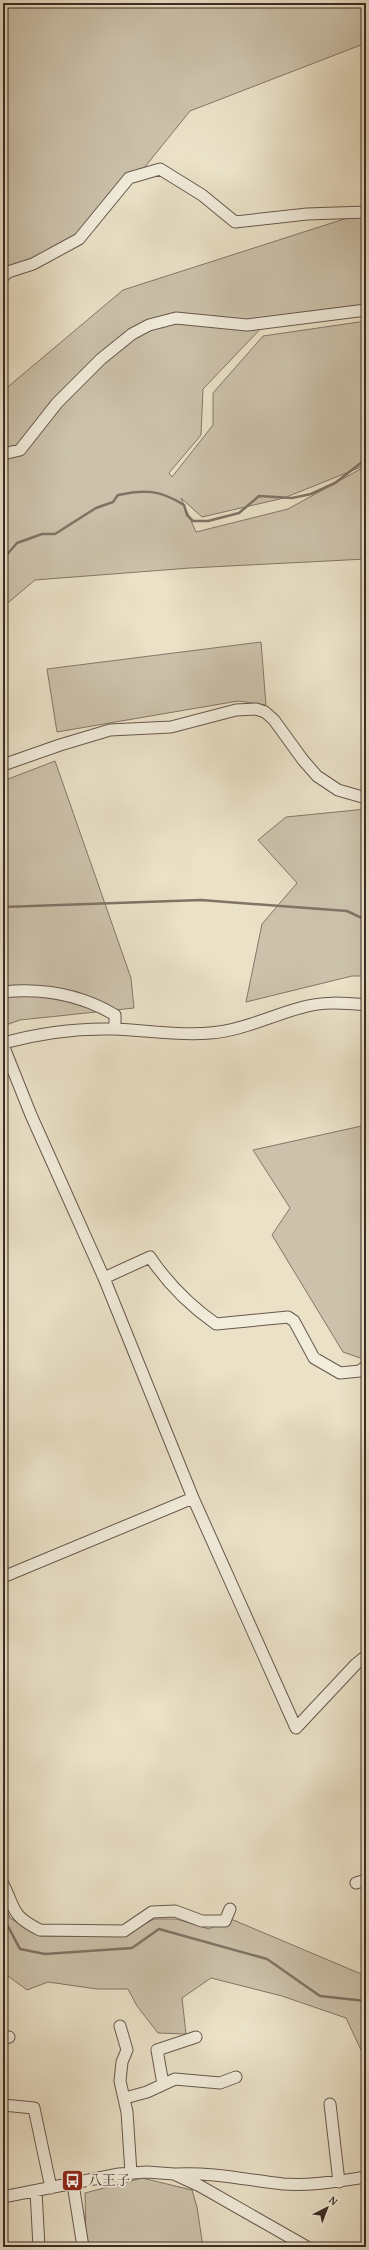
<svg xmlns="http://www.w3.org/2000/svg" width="369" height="2250" viewBox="0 0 369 2250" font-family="'Gentium Book Plus','Noto Serif JP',serif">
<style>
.green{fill:#ccc2ab;stroke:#847668}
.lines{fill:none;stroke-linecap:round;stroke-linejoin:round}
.stream{stroke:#817365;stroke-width:2.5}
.minor-casing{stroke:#68584d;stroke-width:13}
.minor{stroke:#f1ecdb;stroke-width:11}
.labels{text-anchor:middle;stroke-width:4;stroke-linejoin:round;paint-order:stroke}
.poi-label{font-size:14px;fill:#3c2b24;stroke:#f1ecdb;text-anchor:start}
</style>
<rect width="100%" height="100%" fill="#eae1c7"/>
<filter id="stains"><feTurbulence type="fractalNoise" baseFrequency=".005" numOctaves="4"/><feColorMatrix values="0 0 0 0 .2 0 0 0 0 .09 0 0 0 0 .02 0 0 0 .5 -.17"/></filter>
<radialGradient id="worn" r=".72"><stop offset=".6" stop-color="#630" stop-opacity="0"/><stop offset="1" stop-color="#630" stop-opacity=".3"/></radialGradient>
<path class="green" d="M 3,3 L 366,3 L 366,43 L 190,111 L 94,230 L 33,264 L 3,275 Z
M 366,212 L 366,313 L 267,322 L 203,389 L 201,435 L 169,473 L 172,477 L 213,425 L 213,393 L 263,336 L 366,321 L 366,465 L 284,498 L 202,517 L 181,498 L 196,532 L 288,509 L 366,466 L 366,559 L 190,568 L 35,580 L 3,607 L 3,391 L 123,290 Z
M 261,642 L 266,705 L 238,701 L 57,732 L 47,669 Z
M 55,761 L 131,978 L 134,1008 L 20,1020 L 3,1026 L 3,781 Z
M 366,809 L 366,976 L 352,976 L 246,1002 L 262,924 L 297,883 L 258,840 L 286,817 Z
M 366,1125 L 366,1360 L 343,1352 L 272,1235 L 290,1208 L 253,1150 Z
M 3,1902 L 10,1918 L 40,1936 L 122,1936 L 154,1919 L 176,1919 L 209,1929 L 231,1919 L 366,1976 L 366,2047 L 361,2050 L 346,2018 L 282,1996 L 211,1978 L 182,1998 L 186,2034 L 158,2033 L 137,2006 L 128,1989 L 97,1989 L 48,1982 L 27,1990 L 8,1976 L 3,1968 Z
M 142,2178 L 192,2190 L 197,2207 L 203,2247 L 86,2247 L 85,2193 Z"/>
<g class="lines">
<path class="stream" d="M 3,559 L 17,543 L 42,534 L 55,534 L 96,508 L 113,502 L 118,495 C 145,489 160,490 184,505 L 187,515 L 193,521 L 208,521 L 239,513 L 259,496 L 292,498 L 311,494 L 335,483 L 366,459
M 3,907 L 201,900 L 347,911 L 366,920
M 3,1917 L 20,1949 L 45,1954 L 132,1948 L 159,1929 L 267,1959 L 320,1996 L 366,2001"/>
<defs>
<path id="minor" d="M 3,277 L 8,272 L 33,264 L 79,239 L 129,178 L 160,169 L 202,195 L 235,222 L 307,214 L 366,212
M 3,454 L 20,450 L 57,403 L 101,359 L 132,334 L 149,325 L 176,318 L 247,325 L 366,310
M 3,765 L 60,745 L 110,730 L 171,727 L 236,710 L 256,709 L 265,712 L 274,720 L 303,760 L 317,776 L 338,790 L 366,798
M 3,992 C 42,988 81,995 115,1015 L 115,1029
M 3,1043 C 40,1033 75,1028 113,1029 C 146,1030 177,1036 210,1033 C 241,1031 270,1016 300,1008 C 322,1001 344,1003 366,1005
M 3,1045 L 31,1115 L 104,1278 L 193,1498 L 296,1728 L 356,1664 L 366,1656
M 104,1278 L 150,1257 C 168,1284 189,1305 216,1324 L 288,1317 L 294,1321 L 314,1358 L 340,1373 L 360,1371 L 366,1366
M 3,1577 L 193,1498
M 356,1883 L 366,1880
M 3,1884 C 16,1909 10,1915 40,1930 L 124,1931 L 152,1912 L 175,1911 L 202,1921 L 225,1921 L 230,1909
M 120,2026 L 127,2050 L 122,2062 L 120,2081 L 127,2112 L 131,2173
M 3,2039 L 9,2037
M 163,2084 L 157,2050 L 196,2037
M 125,2098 L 147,2092 L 175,2079 L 220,2083 L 236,2077
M 330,2104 L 339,2182
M 3,2105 L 34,2108 L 51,2188
M 176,2174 C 212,2172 247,2180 283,2184 C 311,2186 339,2181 366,2177
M 73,2184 L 83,2247
M 36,2191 L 39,2247
M 3,2197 L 119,2174 L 147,2172 L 174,2174 L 200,2186 L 307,2247"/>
</defs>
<use href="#minor" class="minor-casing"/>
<use href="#minor" class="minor"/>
</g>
<defs>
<symbol id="bus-square" viewBox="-11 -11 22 22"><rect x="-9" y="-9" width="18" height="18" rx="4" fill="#8f2418" stroke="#f1ecdb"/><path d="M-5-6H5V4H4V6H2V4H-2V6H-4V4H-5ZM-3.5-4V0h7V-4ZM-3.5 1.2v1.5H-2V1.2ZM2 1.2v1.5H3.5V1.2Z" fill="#fff"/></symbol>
</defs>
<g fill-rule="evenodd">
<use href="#bus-square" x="60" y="2168" width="25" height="25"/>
</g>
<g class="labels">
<g class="poi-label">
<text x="88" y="2185">八王子</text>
</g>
</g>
<rect width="369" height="2250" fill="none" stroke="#eae1c7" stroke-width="16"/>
<rect x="4" y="4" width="361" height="2242" fill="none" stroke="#3c2b24" stroke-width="2"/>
<rect x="8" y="8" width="353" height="2234" fill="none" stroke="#3c2b24"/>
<g transform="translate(327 2208) rotate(42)" stroke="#f1ecdb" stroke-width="3" paint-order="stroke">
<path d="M0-3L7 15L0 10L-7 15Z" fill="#3c2b24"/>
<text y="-6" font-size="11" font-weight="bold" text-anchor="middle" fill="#3c2b24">N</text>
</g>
<rect width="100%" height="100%" filter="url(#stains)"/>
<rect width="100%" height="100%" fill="url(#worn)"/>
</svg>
